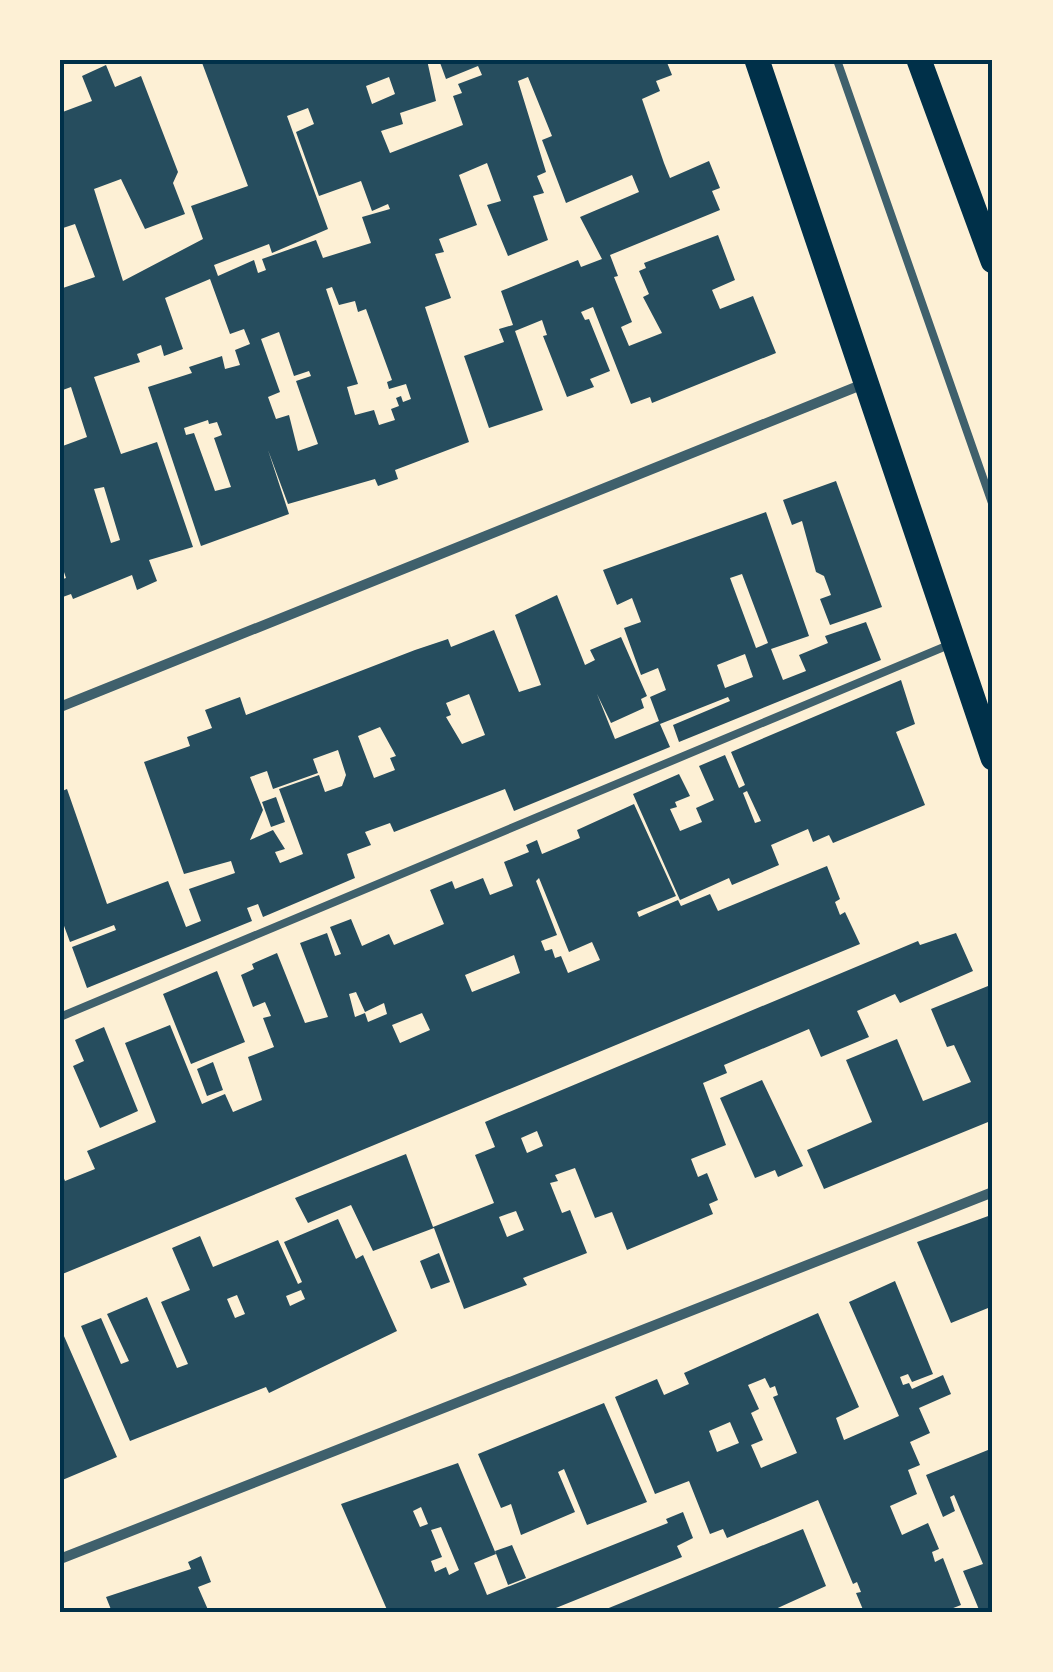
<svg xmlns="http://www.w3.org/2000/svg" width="1053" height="1672" viewBox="0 0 1053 1672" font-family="Barlow,sans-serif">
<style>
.building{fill:#264d5e;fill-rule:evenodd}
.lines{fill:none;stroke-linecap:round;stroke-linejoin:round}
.service{stroke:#3f606c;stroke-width:8}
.minor{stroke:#3f606c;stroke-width:10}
.primary{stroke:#003049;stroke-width:25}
.neatline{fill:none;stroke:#003049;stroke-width:4}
</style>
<rect width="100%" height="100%" fill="#fdf0d5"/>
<path class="building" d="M 201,60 L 427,60 L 436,101 L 400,113 L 403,124 L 381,131 L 390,153 L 463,125 L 453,96 L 462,93 L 458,84 L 482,75 L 478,66 L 446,79 L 439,60 L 666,60 L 672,75 L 656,81 L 660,91 L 642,99 L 664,163 L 670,178 L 709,161 L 720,188 L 712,191 L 720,210 L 610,255 L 618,276 L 614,277 L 632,322 L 621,327 L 629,346 L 662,333 L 643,297 L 649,294 L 639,271 L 646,268 L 644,263 L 718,235 L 735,280 L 712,290 L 720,309 L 753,296 L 776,353 L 652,403 L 650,397 L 631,404 L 593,307 L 581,312 L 585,320 L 589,319 L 610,371 L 590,379 L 594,387 L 567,397 L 543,336 L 547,335 L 542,320 L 515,331 L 543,410 L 489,428 L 464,356 L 504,342 L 499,329 L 513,325 L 501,291 L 578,260 L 581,267 L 602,259 L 580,217 L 639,192 L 632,175 L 566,203 L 542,140 L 552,136 L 528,77 L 518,81 L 546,172 L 537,176 L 544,193 L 533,196 L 548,240 L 508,256 L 487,205 L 501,201 L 487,163 L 459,175 L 477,225 L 439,239 L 444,252 L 435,254 L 451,298 L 425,307 L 469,442 L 395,470 L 398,479 L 378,486 L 375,479 L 288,504 L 268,450 L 289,514 L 201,546 L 148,387 L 192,373 L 189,367 L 222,356 L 225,369 L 240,365 L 235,350 L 250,344 L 244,329 L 230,334 L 210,279 L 165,298 L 183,349 L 164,356 L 161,345 L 137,354 L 140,362 L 94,377 L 121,454 L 157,442 L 193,547 L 149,560 L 157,581 L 137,590 L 132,575 L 73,599 L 71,594 L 60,598 L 60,580 L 66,578 L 60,560 L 60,447 L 87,437 L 71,387 L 60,391 L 60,289 L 95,277 L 75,224 L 60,229 L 60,113 L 92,101 L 82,76 L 106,65 L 115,87 L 141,76 L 178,172 L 173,183 L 185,214 L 145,229 L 121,179 L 94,189 L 123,281 L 203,239 L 191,206 L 248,186 ZM 389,77 L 395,94 L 372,104 L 366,86 ZM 308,108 L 314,124 L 296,132 L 319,196 L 361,181 L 372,211 L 388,204 L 390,209 L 362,217 L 371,243 L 323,258 L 316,240 L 262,259 L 266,270 L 258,273 L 254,260 L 218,276 L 214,265 L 269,244 L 272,253 L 328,229 L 287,116 ZM 332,287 L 339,305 L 355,301 L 358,312 L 366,309 L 392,380 L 387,382 L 389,389 L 406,384 L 411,399 L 403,402 L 401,396 L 396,398 L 399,406 L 391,409 L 395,420 L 379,425 L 374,410 L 355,415 L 347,387 L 358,384 L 326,289 ZM 279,332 L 294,376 L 309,371 L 311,376 L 296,381 L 318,444 L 298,451 L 289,415 L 276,419 L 268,397 L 280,392 L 261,339 ZM 208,420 L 209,424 L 217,422 L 222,435 L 214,438 L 231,487 L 215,491 L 194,433 L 186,435 L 184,428 ZM 104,487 L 120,540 L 111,543 L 94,489 Z
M 836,481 L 882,607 L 830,625 L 820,599 L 831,595 L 824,576 L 816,572 L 802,521 L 792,525 L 783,500 Z
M 766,512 L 809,636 L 771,649 L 783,680 L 806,671 L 799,655 L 828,643 L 825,636 L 866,622 L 881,660 L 679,742 L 673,725 L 730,701 L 728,697 L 660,724 L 670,747 L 514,811 L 505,789 L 394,832 L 390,823 L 365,832 L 371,845 L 347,854 L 355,878 L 263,917 L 258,904 L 247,908 L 252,921 L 87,988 L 72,947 L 116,930 L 114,925 L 70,942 L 60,915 L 60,792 L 67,789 L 107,904 L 168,881 L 186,927 L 201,921 L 189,889 L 235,873 L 231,861 L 184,874 L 144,762 L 190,746 L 187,737 L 212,728 L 205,710 L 240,697 L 246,715 L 415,650 L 448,639 L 451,647 L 494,630 L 519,692 L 541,685 L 515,615 L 557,595 L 585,665 L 595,660 L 590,650 L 621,637 L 647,696 L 641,699 L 644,708 L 611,723 L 597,694 L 615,739 L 659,721 L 650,697 L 666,690 L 658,668 L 641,675 L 624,628 L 641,622 L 632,598 L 617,605 L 603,570 ZM 742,574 L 768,643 L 756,648 L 730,578 ZM 745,654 L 753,677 L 725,688 L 717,665 ZM 469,694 L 485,735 L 462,744 L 446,717 L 451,715 L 446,703 ZM 380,727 L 396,756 L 390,758 L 395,770 L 374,778 L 358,736 ZM 338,750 L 346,775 L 342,786 L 325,792 L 319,775 L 279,789 L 303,854 L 280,863 L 275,852 L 285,849 L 273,830 L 250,840 L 263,810 L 250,777 L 267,771 L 273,789 L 318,773 L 313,759 Z
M 901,680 L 915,724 L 896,732 L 925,805 L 833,843 L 829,835 L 813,842 L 808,829 L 771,845 L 779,865 L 732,885 L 729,878 L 680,900 L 633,794 L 679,774 L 690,796 L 675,802 L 677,807 L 670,809 L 680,831 L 702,822 L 696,808 L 714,800 L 699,766 L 725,755 L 739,788 L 745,785 L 731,752 ZM 747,791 L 761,821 L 755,823 L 743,793 Z
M 276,797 L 285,822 L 271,827 L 262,802 Z
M 634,804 L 676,896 L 637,912 L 639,917 L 678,900 L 681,906 L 710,894 L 718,911 L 827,866 L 840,899 L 835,902 L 840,915 L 845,912 L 860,944 L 60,1275 L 60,1169 L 65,1181 L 95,1169 L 87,1151 L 156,1122 L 125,1043 L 170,1025 L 202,1104 L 225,1094 L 233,1112 L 262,1100 L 248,1057 L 274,1047 L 263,1018 L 271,1016 L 265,1002 L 253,1007 L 241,975 L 254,969 L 252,964 L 277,953 L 305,1023 L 328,1017 L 300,943 L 327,933 L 335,956 L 341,954 L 330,927 L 351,919 L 362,946 L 389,934 L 394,945 L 444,924 L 430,890 L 452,881 L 455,889 L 483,878 L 490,895 L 513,886 L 504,862 L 529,852 L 526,845 L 537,840 L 542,854 L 580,838 L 577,830 ZM 539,878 L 569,952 L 592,942 L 600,960 L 568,973 L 561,956 L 555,958 L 552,949 L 545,951 L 541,941 L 557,935 L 536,881 ZM 514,955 L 520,973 L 472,992 L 465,975 ZM 356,992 L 365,1012 L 384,1003 L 387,1014 L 368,1022 L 365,1013 L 355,1017 L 349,994 ZM 422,1013 L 430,1030 L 400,1043 L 392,1025 Z
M 956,933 L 973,971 L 900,1003 L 895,994 L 857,1011 L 869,1037 L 821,1057 L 809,1029 L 724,1065 L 727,1073 L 703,1083 L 726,1145 L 691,1159 L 698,1177 L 707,1173 L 718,1200 L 709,1204 L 713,1214 L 627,1250 L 612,1212 L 595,1218 L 575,1168 L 555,1175 L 558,1181 L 550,1183 L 562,1213 L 570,1210 L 587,1253 L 523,1278 L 527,1285 L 464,1309 L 434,1228 L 373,1251 L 351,1205 L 308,1223 L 295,1198 L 406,1154 L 433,1227 L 494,1203 L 475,1155 L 495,1147 L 485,1122 L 918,941 L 920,945 ZM 537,1131 L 543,1146 L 527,1153 L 521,1138 ZM 516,1211 L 524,1230 L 507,1237 L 499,1217 Z
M 217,971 L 245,1042 L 191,1064 L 163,994 Z
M 993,984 L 993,1120 L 824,1189 L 807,1150 L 872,1122 L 846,1060 L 897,1039 L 923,1101 L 971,1082 L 954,1045 L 947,1047 L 931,1009 Z
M 104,1027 L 138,1111 L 100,1128 L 73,1066 L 84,1061 L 75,1040 Z
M 213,1062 L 223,1090 L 207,1096 L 197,1069 Z
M 762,1080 L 803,1166 L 778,1177 L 775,1170 L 755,1178 L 720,1098 Z
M 991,1215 L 993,1306 L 951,1323 L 917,1242 Z
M 338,1219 L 356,1259 L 363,1255 L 397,1331 L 269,1393 L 266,1387 L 130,1441 L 81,1326 L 101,1318 L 121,1364 L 129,1361 L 107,1314 L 147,1297 L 177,1368 L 188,1364 L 161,1302 L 190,1290 L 172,1248 L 200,1236 L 213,1267 L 278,1240 L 298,1284 L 302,1282 L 284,1242 ZM 301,1290 L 305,1299 L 290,1306 L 286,1296 ZM 237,1295 L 245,1314 L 235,1318 L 227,1299 Z
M 439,1253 L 450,1282 L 431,1289 L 420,1261 Z
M 895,1281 L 933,1374 L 912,1382 L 908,1374 L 900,1377 L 903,1385 L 909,1383 L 912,1389 L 943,1375 L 951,1394 L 919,1408 L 930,1433 L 910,1442 L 920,1465 L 908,1470 L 917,1494 L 890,1506 L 902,1535 L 928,1523 L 939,1549 L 932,1552 L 935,1562 L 943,1558 L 961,1605 L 943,1612 L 864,1612 L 856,1593 L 861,1592 L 857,1582 L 853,1584 L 818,1500 L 727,1538 L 723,1529 L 710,1534 L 689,1481 L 655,1494 L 615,1397 L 657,1379 L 664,1395 L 689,1384 L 684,1373 L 818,1313 L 859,1407 L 836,1418 L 844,1440 L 899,1416 L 849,1302 ZM 765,1378 L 770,1388 L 775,1386 L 778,1395 L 773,1397 L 797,1453 L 761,1468 L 751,1445 L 763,1440 L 751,1413 L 759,1409 L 748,1385 ZM 730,1422 L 739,1443 L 717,1452 L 709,1431 Z
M 60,1327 L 117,1457 L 60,1481 Z
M 604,1403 L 647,1502 L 587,1525 L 564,1469 L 558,1472 L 575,1512 L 521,1535 L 511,1504 L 501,1508 L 478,1454 Z
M 988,1450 L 993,1463 L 993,1610 L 980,1612 L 963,1571 L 983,1564 L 954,1495 L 950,1497 L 955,1511 L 943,1517 L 926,1475 Z
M 458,1463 L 496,1554 L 474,1563 L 487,1595 L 668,1523 L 666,1519 L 683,1512 L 693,1538 L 677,1546 L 682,1557 L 546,1612 L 388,1612 L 341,1504 ZM 421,1507 L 428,1524 L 420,1527 L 413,1511 ZM 441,1527 L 459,1570 L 449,1575 L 446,1567 L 435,1572 L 431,1561 L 442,1557 L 431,1530 Z
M 803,1529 L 826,1586 L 769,1612 L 599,1612 Z
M 512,1545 L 526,1578 L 508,1585 L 495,1551 Z
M 201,1556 L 211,1582 L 198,1587 L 209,1612 L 112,1612 L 106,1597 L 191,1569 L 188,1562 Z"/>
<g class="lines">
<path class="service" d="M 837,60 L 993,506
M 60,1017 L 951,644"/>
<path class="minor" d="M 60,707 L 866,383
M 60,1559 L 993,1192"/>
<path class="primary" d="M 757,60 L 993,758
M 919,60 L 993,261"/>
</g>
<rect width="1053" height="1672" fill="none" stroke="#fdf0d5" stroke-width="125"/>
<rect x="62" y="62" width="928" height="1548" class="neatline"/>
</svg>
